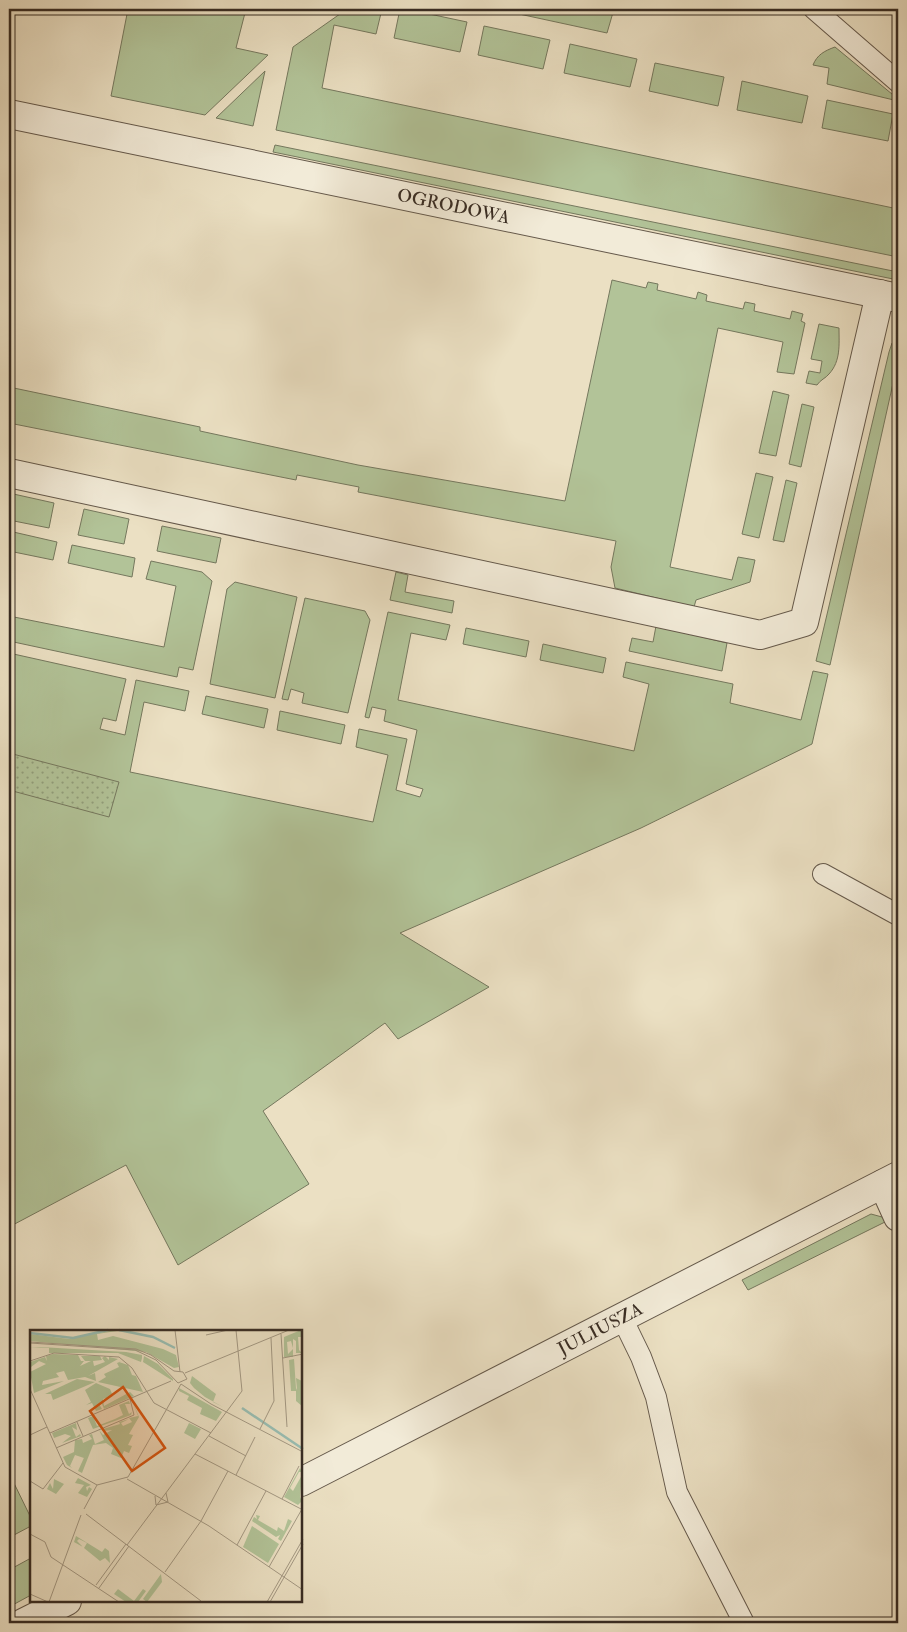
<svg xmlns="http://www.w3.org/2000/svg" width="907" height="1632" viewBox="0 0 907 1632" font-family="'IM FELL Double Pica',serif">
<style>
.grass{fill:#b2c398;stroke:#75785e}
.park{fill:url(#park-dots);stroke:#75785e}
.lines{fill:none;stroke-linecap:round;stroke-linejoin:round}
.service-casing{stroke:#65594b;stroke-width:22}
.pedestrian-casing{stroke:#65594b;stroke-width:30}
.minor-casing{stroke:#65594b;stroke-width:30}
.tertiary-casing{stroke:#65594b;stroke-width:30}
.service{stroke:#f2ebd8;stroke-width:20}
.pedestrian{stroke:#f2ebd8;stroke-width:28}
.minor{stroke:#f2ebd8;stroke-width:28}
.tertiary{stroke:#f2ebd8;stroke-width:28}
.labels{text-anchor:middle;stroke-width:5;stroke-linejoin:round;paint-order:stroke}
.street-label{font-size:18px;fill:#382c23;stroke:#f2ebd8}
.inset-river{fill:none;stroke:#98bdb2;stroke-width:2.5}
.inset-road{fill:none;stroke:#a39883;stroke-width:1}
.view{fill:#d6540e;fill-opacity:0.15;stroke:#d6540e;stroke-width:2.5}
.inset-edge{fill:none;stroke:#382c23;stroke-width:2.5}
</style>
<defs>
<pattern id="park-dots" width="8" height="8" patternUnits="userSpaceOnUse" patternTransform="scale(1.25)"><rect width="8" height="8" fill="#b2c398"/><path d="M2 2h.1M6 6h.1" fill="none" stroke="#929f7c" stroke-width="1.8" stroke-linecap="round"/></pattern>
</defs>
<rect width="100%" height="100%" fill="#ebe0c3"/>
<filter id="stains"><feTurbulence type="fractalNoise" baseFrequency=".004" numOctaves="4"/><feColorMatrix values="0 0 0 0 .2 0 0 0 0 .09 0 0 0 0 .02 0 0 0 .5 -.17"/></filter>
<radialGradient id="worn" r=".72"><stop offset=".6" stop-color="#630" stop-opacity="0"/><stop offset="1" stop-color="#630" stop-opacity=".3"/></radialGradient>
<path class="grass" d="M 128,9 L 246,9 L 236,48 L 268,55 L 205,115 L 111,96 Z
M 347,9 L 382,9 L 376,34 L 334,25 L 322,88 L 898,209 L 898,257 L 276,130 L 293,47 Z
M 400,9 L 406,9 L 467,22 L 460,52 L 394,38 Z
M 496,9 L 614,9 L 607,33 Z
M 484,26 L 550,40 L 543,69 L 478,55 Z
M 570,44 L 637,59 L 630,87 L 564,73 Z
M 835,47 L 898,99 L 898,101 L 827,84 L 829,68 L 813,65 C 817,55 824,51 835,47 Z
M 655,63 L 724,77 L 718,106 L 649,91 Z
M 265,71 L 253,126 L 216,118 Z
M 742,81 L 808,96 L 802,123 L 737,110 Z
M 827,100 L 893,114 L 888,141 L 822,128 Z
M 275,145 L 898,272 L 898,280 L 273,152 Z
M 612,280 L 646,288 L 648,282 L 658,284 L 657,290 L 696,299 L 698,292 L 707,295 L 706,301 L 743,309 L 745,302 L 755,304 L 754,311 L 790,319 L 792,311 L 803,314 L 801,321 L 805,323 L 794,374 L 777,372 L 783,342 L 718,328 L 670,567 L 732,580 L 738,557 L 755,560 L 750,582 L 696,600 L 694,607 L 615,588 L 611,567 L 616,541 L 358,492 L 359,487 L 297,475 L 296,480 L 9,423 L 9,387 L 200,427 L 200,431 L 358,465 L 565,501 Z
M 819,324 L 839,328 C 839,344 841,361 829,374 C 826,378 820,380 817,385 L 806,383 L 809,371 L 820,373 L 822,361 L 811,359 Z
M 896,339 L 898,339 L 898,361 L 830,665 L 816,661 L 889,352 L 892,343 Z
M 773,391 L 789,395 L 776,456 L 759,453 Z
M 802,404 L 814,407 L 801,467 L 789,464 Z
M 756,473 L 773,477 L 759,538 L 742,534 Z
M 786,480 L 797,483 L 784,542 L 773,540 Z
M 9,493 L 54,503 L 49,528 L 9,520 Z
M 84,509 L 129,519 L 124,544 L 78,535 Z
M 162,526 L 221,538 L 216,563 L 157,551 Z
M 9,531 L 57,542 L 53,560 L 9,551 Z
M 72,545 L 135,558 L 132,577 L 68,563 Z
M 151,561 L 202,572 L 212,581 L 193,670 L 179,667 L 177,677 L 9,641 L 9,616 L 164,647 L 176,586 L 146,579 Z
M 396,572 L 408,575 L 405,592 L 454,601 L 452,613 L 390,600 Z
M 235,582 L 297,597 L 275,698 L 210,684 L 227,589 Z
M 305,598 L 365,611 L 370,620 L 348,713 L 302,703 L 304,693 L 291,689 L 288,700 L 282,699 Z
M 388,612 L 450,625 L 446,640 L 411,633 L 398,700 L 634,751 L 649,684 L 623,677 L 626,662 L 733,684 L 730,703 L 801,720 L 813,671 L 828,674 L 812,744 L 641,828 L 400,933 L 489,987 L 398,1039 L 385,1023 L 263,1111 L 309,1184 L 178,1265 L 126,1165 L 9,1227 L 9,653 L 126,679 L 116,721 L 103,718 L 100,729 L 125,735 L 136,680 L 189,691 L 185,711 L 144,702 L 130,772 L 373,822 L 388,755 L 356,747 L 359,729 L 407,739 L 396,790 L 420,797 L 423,789 L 406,784 L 417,730 L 384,721 L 386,710 L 372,707 L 369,718 L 365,717 Z
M 656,626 L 727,643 L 722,671 L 629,651 L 632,638 L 653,642 Z
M 466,628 L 529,641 L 526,657 L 463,644 Z
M 543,644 L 606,658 L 603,673 L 540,660 Z
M 206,696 L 268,709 L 264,728 L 202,714 Z
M 280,711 L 345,725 L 341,744 L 277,730 Z
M 871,1214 L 882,1217 L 887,1221 L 748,1290 L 742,1280 Z
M 9,1473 L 31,1518 L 31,1526 L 14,1535 L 9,1525 Z
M 31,1558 L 31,1595 L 9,1607 L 9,1570 Z"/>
<path class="park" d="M 9,753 L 119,782 L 109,817 L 9,790 Z"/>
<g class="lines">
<defs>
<path id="service" d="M 814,9 L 898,82
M 823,874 L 898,915
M 622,1318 L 641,1357 L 656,1397 L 677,1492 L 744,1623"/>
<path id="pedestrian" d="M 883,1184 L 898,1217"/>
<g id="minor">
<path id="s1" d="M 9,114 L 898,298"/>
<path d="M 9,473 L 760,635 L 804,622 L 880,294"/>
</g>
<g id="tertiary">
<path id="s2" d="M 301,1482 L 898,1176"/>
<path d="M 23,1623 L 67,1601"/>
</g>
</defs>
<use href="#service" class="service-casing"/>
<use href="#pedestrian" class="pedestrian-casing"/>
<use href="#minor" class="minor-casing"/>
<use href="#tertiary" class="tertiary-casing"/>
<use href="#service" class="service"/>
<use href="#pedestrian" class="pedestrian"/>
<use href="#minor" class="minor"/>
<use href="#tertiary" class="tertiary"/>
</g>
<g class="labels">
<g class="street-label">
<text dy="6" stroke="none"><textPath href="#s1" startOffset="454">OGRODOWA</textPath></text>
<text dy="6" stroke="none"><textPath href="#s2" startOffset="336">JULIUSZA</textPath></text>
</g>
</g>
<g transform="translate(30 1330)">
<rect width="272" height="272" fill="#ebe0c3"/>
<path d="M 84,0 L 87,1 L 67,4 L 68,10 L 83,6 L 133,19 L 146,25 L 149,37 L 144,38 L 116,22 L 0,11 L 0,4 L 39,9 ZM 271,0 L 272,0 L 272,13 L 272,7 L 268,7 L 269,20 L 272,23 L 266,23 L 266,11 L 263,9 L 263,18 L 261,11 L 257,12 L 258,24 L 263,19 L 263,27 L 254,27 L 254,7 ZM 0,17 L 10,17 L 96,22 L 112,25 L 112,28 L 111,32 L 88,23 L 19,23 L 19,18 ZM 23,24 L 48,25 L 51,31 L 54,31 L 50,36 L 61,31 L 55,31 L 51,26 L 70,26 L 72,30 L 63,31 L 64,36 L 75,32 L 72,28 L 75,26 L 79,30 L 79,27 L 88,29 L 58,46 L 65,43 L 66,51 L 55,47 L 38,50 L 34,41 L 26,43 L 29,47 L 13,51 L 12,55 L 34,51 L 4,63 L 0,42 L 16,34 L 9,31 L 1,37 L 0,32 L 15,27 L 17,31 L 16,26 ZM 114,26 L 128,34 L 143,49 L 143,51 L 113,32 ZM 264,29 L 266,58 L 267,60 L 266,48 L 272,51 L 272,76 L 266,71 L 266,61 L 261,61 L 259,30 ZM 92,31 L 89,32 L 98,35 L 102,45 L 106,46 L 113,62 L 68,52 L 76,47 L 74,44 L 89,37 L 87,33 ZM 162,46 L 186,64 L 183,72 L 193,77 L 175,67 L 164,58 L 160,53 ZM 47,49 L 65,52 L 23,70 L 21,64 L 15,64 ZM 66,53 L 80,59 L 83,66 L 73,69 L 74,76 L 100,62 L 104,66 L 74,79 L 72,74 L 69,74 L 72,79 L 66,81 L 62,73 L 56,75 L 61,72 L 55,60 ZM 149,58 L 192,82 L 186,91 L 170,84 L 172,78 L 157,70 L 159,66 L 149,61 ZM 102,70 L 109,87 L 99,104 L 103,105 L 98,115 L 102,116 L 99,123 L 94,121 L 91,128 L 81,124 L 83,118 L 76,113 L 63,115 L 52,143 L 48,141 L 57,121 L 54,128 L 45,125 L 40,136 L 42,138 L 37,135 L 33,127 L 44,122 L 45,110 L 52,109 L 53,113 L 62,109 L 59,105 L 62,104 L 65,114 L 74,110 L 69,100 L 73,105 L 82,100 L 73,101 L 73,99 L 90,94 L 89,92 L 99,89 L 91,93 L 93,96 L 102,92 L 99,88 L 108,86 ZM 99,71 L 100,74 L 95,74 L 99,84 L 102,82 L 101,85 L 63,99 L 58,88 L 63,86 L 67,96 L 85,89 L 93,85 L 89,75 ZM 46,93 L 47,100 L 42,97 L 46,107 L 50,104 L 51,106 L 32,113 L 41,106 L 35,104 L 24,108 L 22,103 ZM 270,138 L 272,142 L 269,142 L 260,158 L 263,161 L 272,145 L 270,167 L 272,171 L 268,175 L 254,167 ZM 48,148 L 61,155 L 56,157 L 57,161 L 59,157 L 62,159 L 57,167 L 48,163 L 54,155 L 45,153 ZM 24,149 L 34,154 L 26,164 L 17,159 L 20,153 L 23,159 ZM 226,185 L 230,186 L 228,190 L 247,201 L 248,197 L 254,201 L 258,189 L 262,191 L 251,211 L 248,209 L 250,205 L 246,207 L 222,191 L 224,187 L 227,189 ZM 46,206 L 72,222 L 75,218 L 79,221 L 80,233 L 75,228 L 70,231 L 54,218 L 57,213 L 49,209 L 47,211 L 53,217 L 44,212 ZM 88,259 L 104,271 L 113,259 L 116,261 L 108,272 L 96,272 L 84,264 Z" fill="#b2c398"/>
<path d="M 159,93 L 171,99 L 165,109 L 154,103 ZM 222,196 L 249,214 L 238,233 L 213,217 ZM 131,244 L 132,252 L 117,272 L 113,269 Z" fill="#b2c398"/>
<path class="inset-river" d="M 89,0 L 123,7 L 145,18M 0,3 L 43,8 L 78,0M 212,78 L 273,119"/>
<path class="inset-road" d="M 145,0 L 150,42M 251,4 L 257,97M 176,5 L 198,0M 0,12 L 106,19 L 121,25 L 144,41 L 153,42 L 157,49 L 148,53 L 126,30 L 105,20 L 0,13M 253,28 L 273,24M 0,31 L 24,23 L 89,27 L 102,38 L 124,73 L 181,103M 155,43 L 259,0M 151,54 L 181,74 L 273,122M 0,59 L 35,137M 47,92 L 53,106M 230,99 L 244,71 L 241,8M 20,103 L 141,51M 0,105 L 17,97M 179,106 L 216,126M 26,118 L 104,85 L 100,69M 165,124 L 273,180M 35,137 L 67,155M 206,145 L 225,107M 97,149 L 179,196 L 273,260M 0,151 L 13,159 L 33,133M 67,155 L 98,147 L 151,54M 125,166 L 126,175 L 138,172 L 136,163M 252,169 L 269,136M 54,179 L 67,155M 56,184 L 171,271M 0,204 L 15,212 L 21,227 L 89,272M 97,215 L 212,61 L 206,0M 207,215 L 236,161M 239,237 L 272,179M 135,242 L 171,191 L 198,141M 66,255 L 96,214M 69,258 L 99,216M 0,264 L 18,272M 19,272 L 51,185M 237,272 L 273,209M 240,272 L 273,214"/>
<path class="view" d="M 93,57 L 135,118 L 102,141 L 60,81 Z"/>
<rect width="272" height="272" class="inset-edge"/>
</g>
<rect width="907" height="1632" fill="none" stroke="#ebe0c3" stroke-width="30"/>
<rect x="10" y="10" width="887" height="1612" fill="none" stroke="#382c23" stroke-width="2.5"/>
<rect x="15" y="15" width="877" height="1602" fill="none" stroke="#382c23"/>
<rect width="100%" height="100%" filter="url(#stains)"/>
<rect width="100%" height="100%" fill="url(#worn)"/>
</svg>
